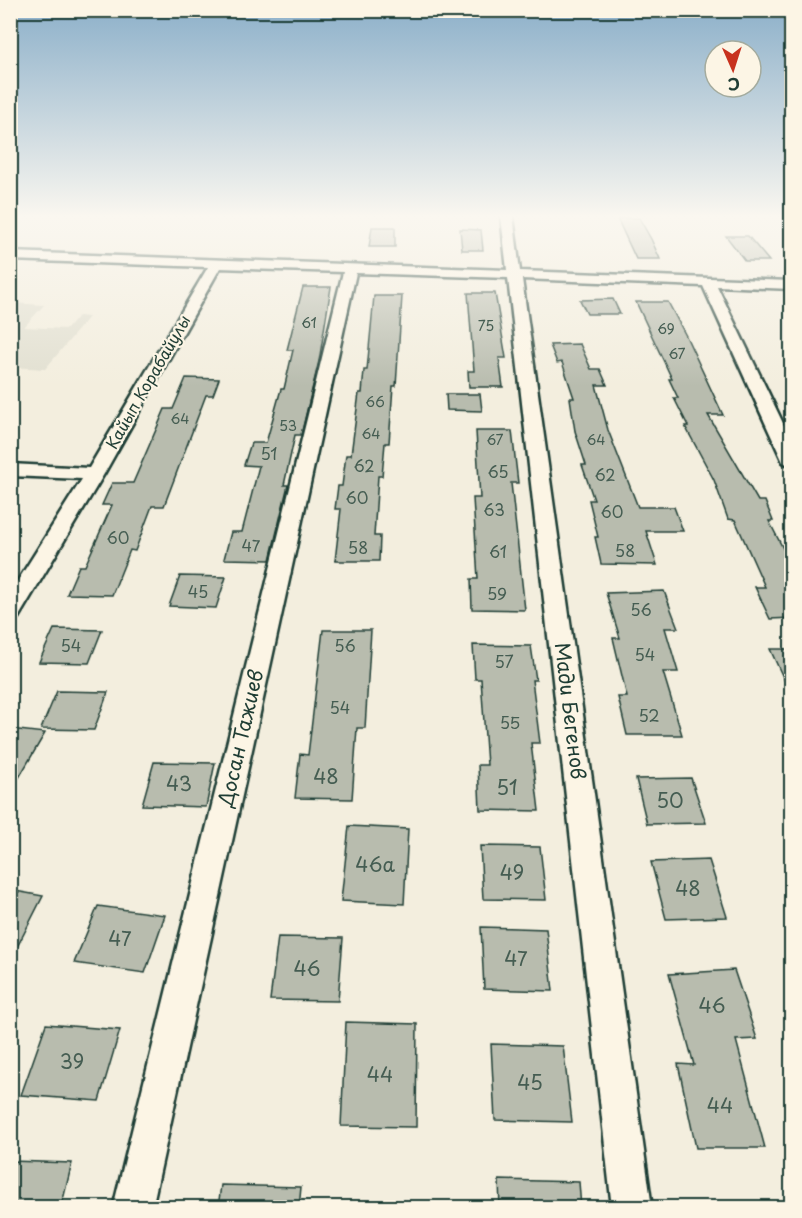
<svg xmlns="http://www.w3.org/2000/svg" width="802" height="1218" viewBox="0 0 802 1218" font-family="'Playpen Sans',sans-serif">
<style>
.built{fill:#e1dfd0}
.building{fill:#b8bcae;stroke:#1f3d34;stroke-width:1.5}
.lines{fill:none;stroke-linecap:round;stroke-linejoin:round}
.street-casing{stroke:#1f3d34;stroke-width:5}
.street{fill:#fcf5e5;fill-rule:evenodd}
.labels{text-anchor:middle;stroke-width:4.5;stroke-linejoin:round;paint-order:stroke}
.far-number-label{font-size:14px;fill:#455d52}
.far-street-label{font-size:16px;fill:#1f3d34;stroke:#fcf5e5}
.number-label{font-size:16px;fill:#455d52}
.street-label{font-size:20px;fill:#1f3d34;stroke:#fcf5e5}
.near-number-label{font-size:20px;fill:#455d52}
</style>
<rect width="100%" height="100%" fill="#f3eede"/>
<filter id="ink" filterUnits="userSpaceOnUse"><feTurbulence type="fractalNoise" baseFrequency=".0167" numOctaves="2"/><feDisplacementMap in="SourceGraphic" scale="12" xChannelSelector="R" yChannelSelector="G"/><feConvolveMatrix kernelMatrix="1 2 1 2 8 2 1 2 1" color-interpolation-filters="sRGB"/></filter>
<g filter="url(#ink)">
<path class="built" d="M 11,303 L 44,305 L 24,327 L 67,329 L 78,316 L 89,317 L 45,369 L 11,367 Z"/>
<path class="building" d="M 617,218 L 639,218 L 651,239 L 660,259 L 636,259 Z
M 372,227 L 395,227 L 395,247 L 369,247 Z
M 460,229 L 481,230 L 483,250 L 462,250 Z
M 726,236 L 748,236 L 769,261 L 745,261 Z
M 303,287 L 331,287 L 319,361 L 301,435 L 295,435 L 284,485 L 288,485 L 270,560 L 224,559 L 231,532 L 242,532 L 259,466 L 244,465 L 251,443 L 266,443 L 281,389 L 284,389 L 293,350 L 287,350 Z
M 468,293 L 495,293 L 506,358 L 499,358 L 503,387 L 469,387 L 468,371 L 474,371 Z
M 374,296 L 402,296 L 396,386 L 393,386 L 389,443 L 385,443 L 382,476 L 378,476 L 374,536 L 380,536 L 379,561 L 335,561 L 341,509 L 335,509 L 338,486 L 342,486 L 346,455 L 351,455 L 359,393 L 362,393 L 364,370 L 367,370 Z
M 613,299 L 620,314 L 587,314 L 580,300 Z
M 636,302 L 668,302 L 686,336 L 723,415 L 708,415 L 758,501 L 765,501 L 773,521 L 769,521 L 792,566 L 792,618 L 770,619 L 755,587 L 765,587 L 735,520 L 728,519 L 714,480 L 685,426 L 688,426 L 674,398 L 678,398 L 669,379 L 672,379 Z
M 580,344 L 591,369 L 600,369 L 607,385 L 596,385 L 608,430 L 638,507 L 674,507 L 683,531 L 646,531 L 657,565 L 601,564 L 595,537 L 598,537 L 589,500 L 594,500 L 582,465 L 586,465 L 575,431 L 570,398 L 574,398 L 562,362 L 557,363 L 550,345 Z
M 186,378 L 219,379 L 213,395 L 206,395 L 164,506 L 152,506 L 135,551 L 130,550 L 112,595 L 67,594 L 79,566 L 85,566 L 112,505 L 102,505 L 112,483 L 133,483 L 165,409 L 173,409 Z
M 446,394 L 480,394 L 482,411 L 447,410 Z
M 476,431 L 512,431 L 518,483 L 511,483 L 525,610 L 472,609 L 471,579 L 478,579 L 473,498 L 480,498 Z
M 180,576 L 226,577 L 216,608 L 169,606 Z
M 664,591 L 678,628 L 665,628 L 678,672 L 663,672 L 682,735 L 627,735 L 618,697 L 627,697 L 613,638 L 620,638 L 606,593 Z
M 54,629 L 102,630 L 89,663 L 39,662 Z
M 323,630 L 371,630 L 365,728 L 357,728 L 352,799 L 295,798 L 300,754 L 308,755 Z
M 473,645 L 531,646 L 536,680 L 532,680 L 540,743 L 531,743 L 539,811 L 480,810 L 478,765 L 487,765 L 481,679 L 475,679 Z
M 770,649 L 792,649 L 792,697 Z
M 57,691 L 108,692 L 94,730 L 41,729 Z
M 10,729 L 45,733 L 10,793 Z
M 154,762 L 215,763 L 206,807 L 142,805 Z
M 691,778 L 706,823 L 647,824 L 636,779 Z
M 349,826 L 408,829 L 404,904 L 341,901 Z
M 480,846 L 540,847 L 546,900 L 483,899 Z
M 709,860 L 727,917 L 666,919 L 651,862 Z
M 10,890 L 43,896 L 10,961 Z
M 98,906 L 165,915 L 145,973 L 74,963 Z
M 481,927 L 546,929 L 553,991 L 484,989 Z
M 278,937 L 343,938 L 338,1001 L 270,1000 Z
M 734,970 L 757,1039 L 736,1040 L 765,1148 L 696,1148 L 678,1064 L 694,1065 L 669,974 Z
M 346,1022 L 417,1024 L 416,1127 L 341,1126 Z
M 46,1024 L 120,1030 L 99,1101 L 21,1095 Z
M 491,1044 L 563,1046 L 572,1122 L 495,1120 Z
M 10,1161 L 72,1163 L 61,1208 L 10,1208 Z
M 499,1180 L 579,1182 L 581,1208 L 500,1208 Z
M 221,1185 L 301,1187 L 299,1208 L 218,1208 Z"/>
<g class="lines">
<defs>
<path id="street" d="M 501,216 L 513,216 L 520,271 L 792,281 L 792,289 L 717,286 L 792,442 L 792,467 L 783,462 L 703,286 L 522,279 L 652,1208 L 612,1208 L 508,278 L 356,273 L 152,1208 L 113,1208 L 343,272 L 220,268 L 104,474 L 18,618 L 10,620 L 10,593 L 82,479 L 10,476 L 10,464 L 89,468 L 208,267 L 10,260 L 10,252 L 507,270 Z"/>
</defs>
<use href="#street" class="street-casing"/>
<use href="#street" class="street"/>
</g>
</g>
<linearGradient id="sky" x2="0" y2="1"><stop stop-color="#8bafc9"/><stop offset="0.56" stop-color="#faf7f0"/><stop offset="1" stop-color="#faf7f0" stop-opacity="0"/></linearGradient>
<rect width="802" height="386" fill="url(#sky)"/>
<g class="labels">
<g class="far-number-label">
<text x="309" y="328">61</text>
<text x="486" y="331">75</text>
<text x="666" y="334">69</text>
<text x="677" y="359">67</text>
<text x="375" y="407">66</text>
<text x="180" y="424">64</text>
<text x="288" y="431">53</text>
<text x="371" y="439">64</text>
<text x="495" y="445">67</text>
<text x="596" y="445">64</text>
</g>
<g class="far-street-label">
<text transform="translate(148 382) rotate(-60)" y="6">Кайып Корабайулы</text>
</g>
<g class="number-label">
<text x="269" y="460">51</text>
<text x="364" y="472">62</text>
<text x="498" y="478">65</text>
<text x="605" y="481">62</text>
<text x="357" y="504">60</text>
<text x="494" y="516">63</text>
<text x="612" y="518">60</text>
<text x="118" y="544">60</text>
<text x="251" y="552">47</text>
<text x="358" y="554">58</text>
<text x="625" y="557">58</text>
<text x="498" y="558">61</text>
<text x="198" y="598">45</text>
<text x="497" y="600">59</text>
<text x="641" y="616">56</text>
<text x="71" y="652">54</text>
<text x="345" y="652">56</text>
<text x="645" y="661">54</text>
<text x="504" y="668">57</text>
<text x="340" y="714">54</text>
<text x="649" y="722">52</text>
<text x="510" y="729">55</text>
</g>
<g class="street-label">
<text transform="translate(570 711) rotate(83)" y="7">Мади Бегенов</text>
<text transform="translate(241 738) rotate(-77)" y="7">Досан Тажиев</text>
</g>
<g class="near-number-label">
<text x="326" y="784">48</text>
<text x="179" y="791">43</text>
<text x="507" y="795">51</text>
<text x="670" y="808">50</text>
<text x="375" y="872">46а</text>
<text x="512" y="880">49</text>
<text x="688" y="896">48</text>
<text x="120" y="946">47</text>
<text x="516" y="966">47</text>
<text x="307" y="976">46</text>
<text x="712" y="1013">46</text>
<text x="72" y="1069">39</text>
<text x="380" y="1082">44</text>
<text x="530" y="1090">45</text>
<text x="720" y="1113">44</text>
</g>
</g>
<rect width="802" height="1218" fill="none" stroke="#fcf5e5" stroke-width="36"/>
<rect x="18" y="18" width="766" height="1182" fill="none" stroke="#1f3d34" stroke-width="2" filter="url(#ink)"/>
<g transform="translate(733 69) rotate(177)"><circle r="28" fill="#fcf5e5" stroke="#a4ab9e" stroke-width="1.5"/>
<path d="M0-4.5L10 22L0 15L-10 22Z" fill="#c8321e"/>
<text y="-9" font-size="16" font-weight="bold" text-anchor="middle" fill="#1f3d34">С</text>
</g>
</svg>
